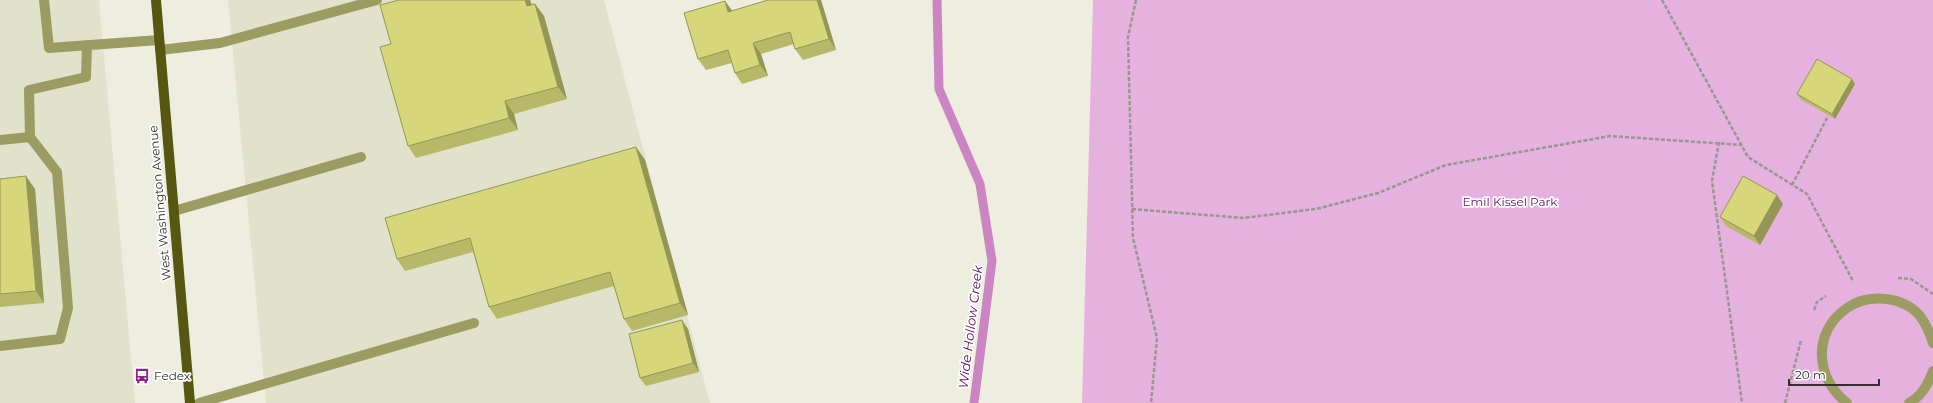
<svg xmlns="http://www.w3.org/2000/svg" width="1933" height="403" viewBox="0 0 1933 403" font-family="Montserrat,sans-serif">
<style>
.built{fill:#e0e2cc}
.green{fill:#e5b1de}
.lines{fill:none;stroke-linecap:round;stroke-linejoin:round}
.stream{stroke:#ca85c2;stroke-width:9}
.path{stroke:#96978d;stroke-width:2.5;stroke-dasharray:4 2;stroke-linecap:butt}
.minor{stroke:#9b9c62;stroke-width:10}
.major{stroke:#57570f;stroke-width:10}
.wall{fill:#b7b969}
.shaded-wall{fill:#959655}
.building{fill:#d5d77a;stroke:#959655}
.labels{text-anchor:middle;stroke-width:3.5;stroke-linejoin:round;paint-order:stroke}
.park-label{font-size:12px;fill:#651260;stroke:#fff}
.street-label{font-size:12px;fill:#30312b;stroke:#fff}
.poi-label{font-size:12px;fill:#30312b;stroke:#fff;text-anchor:start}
.water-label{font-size:13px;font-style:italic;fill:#5e085a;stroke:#fff}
</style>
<rect width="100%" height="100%" fill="#edeee0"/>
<path class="built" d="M 0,0 L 99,0 L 135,403 L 0,403 Z
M 228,0 L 604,0 L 710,403 L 266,403 Z"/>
<path class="green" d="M 1093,0 L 1933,0 L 1933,403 L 1082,403 Z"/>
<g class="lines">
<path class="stream" d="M 937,0 L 939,89 L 980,184 L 992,261 L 974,403"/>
<path class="path" d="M 1136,0 L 1128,37 L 1133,238 L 1157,338 L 1151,403
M 1662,0 L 1748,157 L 1807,194 L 1853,281
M 1719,142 L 1712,181 L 1742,403
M 1792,185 L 1827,118
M 1132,209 L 1243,218 L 1316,209 L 1378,193 L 1446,165 L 1610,136 L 1742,145
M 1898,278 L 1911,279 L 1933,294
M 1814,310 L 1817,302 L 1826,296
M 1785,403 L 1801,340"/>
<path class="minor" d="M 44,0 L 49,48 L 159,40
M 160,50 L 220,43 L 377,0
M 0,140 L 30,137
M 174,211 L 361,157
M 0,346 L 60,339 L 68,308 L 57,172 L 30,137 L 29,90 L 86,77 L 87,45
M 199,403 L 474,323
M 1847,403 C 1815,378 1812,332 1847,308 C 1868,293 1903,296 1920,316 C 1926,324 1930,333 1933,343
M 1909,403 C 1922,396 1928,384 1933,371"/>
<path class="major" d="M 156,0 L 190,403"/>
</g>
<path class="wall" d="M 399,0 L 530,0 L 532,4 L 535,4 L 544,16 L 567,99 L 514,114 L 518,130 L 416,158 L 408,146 L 391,44 Z
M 768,0 L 821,0 L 836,50 L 803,60 L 795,49 L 794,44 L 761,54 L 768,76 L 742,84 L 735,73 L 732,63 L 706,70 L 698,59 L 725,1 L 732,11 Z
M 1852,79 L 1855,84 L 1835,119 L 1800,99 L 1797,94 Z
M 636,147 L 645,160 L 688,315 L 632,331 L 624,319 L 614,286 L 497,319 L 489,307 L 473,252 L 405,271 L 397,259 Z
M 0,179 L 35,189 L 44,303 L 0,307 Z
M 1783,204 L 1760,245 L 1726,226 L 1720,217 Z
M 688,329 L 699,372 L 646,386 L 640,378 Z"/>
<path class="shaded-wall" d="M 525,0 L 530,0 L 535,18 L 527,6 Z
M 817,0 L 821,0 L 836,50 L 829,39 Z
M 725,1 L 733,12 L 728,12 Z
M 535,4 L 544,16 L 567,99 L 558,87 Z
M 753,43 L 761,54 L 768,76 L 760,65 Z
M 1852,79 L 1855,84 L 1835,119 L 1832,114 Z
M 505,101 L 514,114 L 518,130 L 509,118 Z
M 636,147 L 645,160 L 688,315 L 680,303 Z
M 26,176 L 35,189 L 44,303 L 36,291 Z
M 1777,195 L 1783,204 L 1760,245 L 1754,236 Z
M 682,320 L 688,329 L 699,372 L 693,363 Z"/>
<path class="building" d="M 399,0 L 525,0 L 527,6 L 535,4 L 558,87 L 505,101 L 509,118 L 408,146 L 380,47 L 391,44 L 380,5 Z
M 768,0 L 817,0 L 829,39 L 795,49 L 790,32 L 753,43 L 760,65 L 735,73 L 728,50 L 698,59 L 684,13 L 725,1 L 728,12 Z
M 1817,59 L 1852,79 L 1832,114 L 1797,94 Z
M 636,147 L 680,303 L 624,319 L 610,272 L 489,307 L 470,238 L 397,259 L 385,218 Z
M 26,176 L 36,291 L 0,294 L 0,179 Z
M 1743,176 L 1777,195 L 1754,236 L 1720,217 Z
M 682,320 L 693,363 L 640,378 L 629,334 Z"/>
<defs>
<symbol id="bus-bare" viewBox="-9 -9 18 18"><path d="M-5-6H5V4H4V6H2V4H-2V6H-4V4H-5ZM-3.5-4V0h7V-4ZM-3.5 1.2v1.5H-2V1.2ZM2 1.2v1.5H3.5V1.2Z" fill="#8e2387" stroke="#fff" stroke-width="2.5" paint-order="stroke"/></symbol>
</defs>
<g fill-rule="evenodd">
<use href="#bus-bare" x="131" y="365" width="22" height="22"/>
</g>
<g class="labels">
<g class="park-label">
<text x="1510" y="206">Emil Kissel Park</text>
</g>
<g class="street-label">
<text transform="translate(160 203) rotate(-95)" y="4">West Washington Avenue</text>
</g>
<g class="poi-label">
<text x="154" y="380">Fedex</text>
</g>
<g class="water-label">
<text transform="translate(970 327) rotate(-83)" y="5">Wide Hollow Creek</text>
</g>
</g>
<path d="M1789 379v6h90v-6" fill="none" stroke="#30312b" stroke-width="2"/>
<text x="1795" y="379" font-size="12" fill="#30312b" stroke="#ffffff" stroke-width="3" paint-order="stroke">20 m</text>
</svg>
